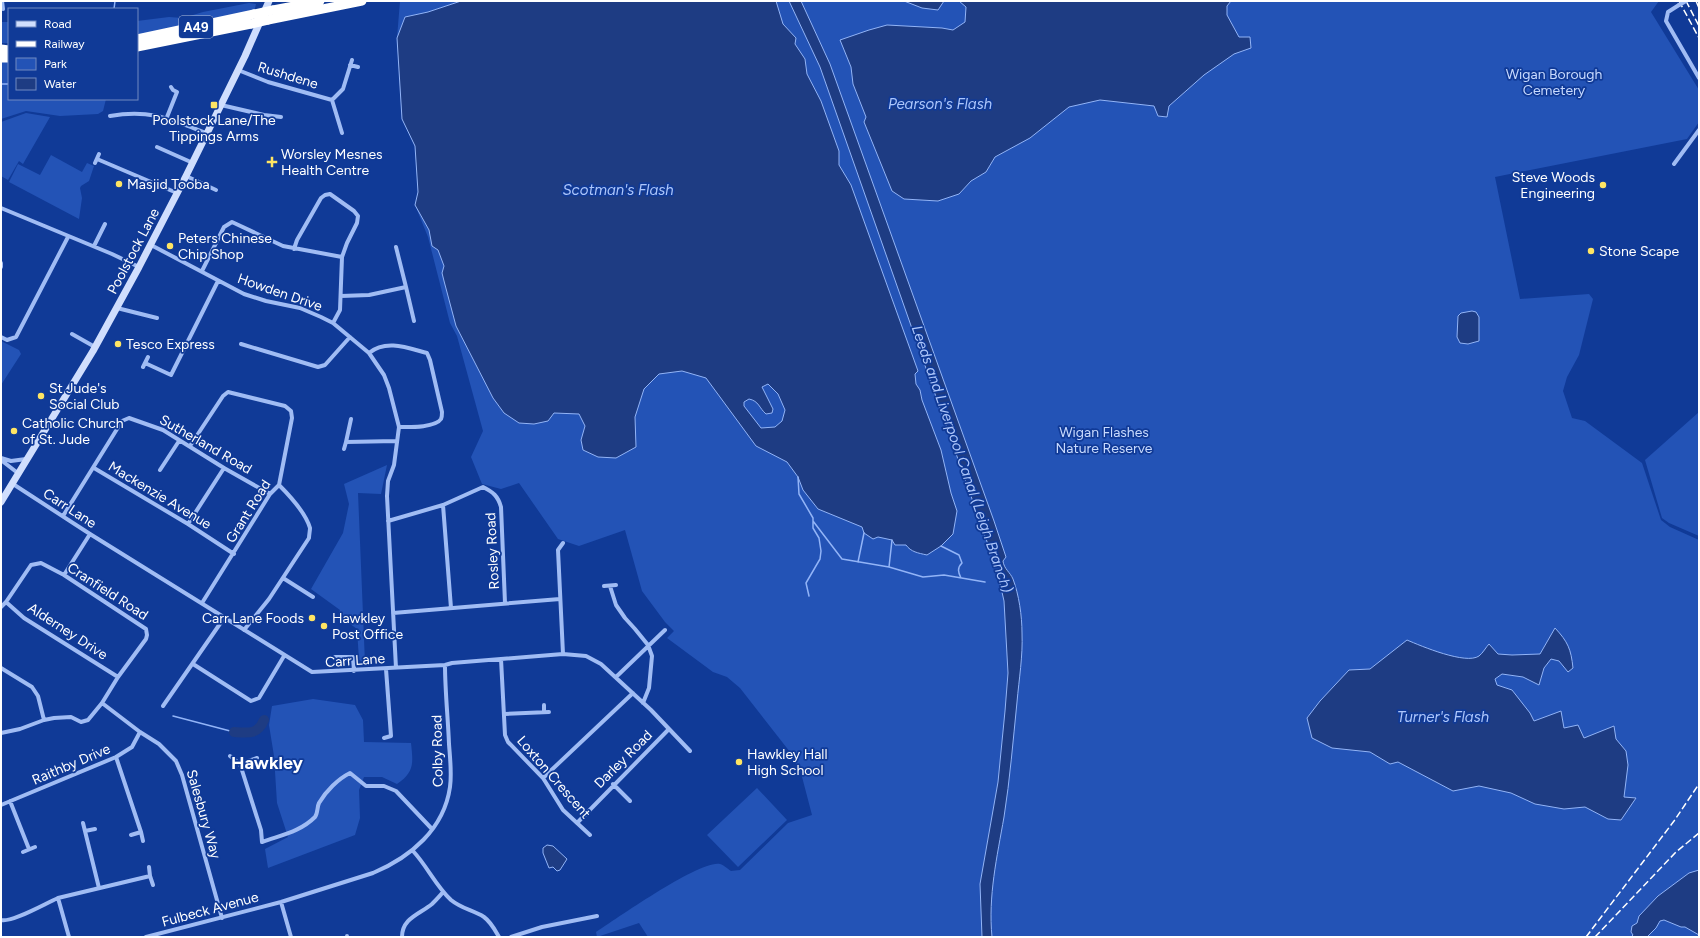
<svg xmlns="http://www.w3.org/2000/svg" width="1700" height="938" viewBox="0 0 1700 938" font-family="Figtree,sans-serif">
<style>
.green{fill:#2353b6}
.water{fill:#1e3c83;stroke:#92b4f7;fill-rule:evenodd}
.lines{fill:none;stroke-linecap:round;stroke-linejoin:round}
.stream{stroke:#92b4f7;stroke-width:1.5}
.river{stroke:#1e3c83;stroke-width:10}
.street{stroke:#a0bcf4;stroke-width:4}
.secondary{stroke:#d0defd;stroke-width:7}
.highway{stroke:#fff;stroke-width:9}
.rail{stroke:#fff;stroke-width:1.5;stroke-dasharray:7 3;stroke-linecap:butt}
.street-bridge{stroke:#a0bcf4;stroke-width:4}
.highway-bridge{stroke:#fff;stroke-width:9}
.poi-dot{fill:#ffe563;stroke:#103a97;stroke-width:1.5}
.labels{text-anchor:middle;stroke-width:3.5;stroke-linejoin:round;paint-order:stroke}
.shield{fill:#103a97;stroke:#b7c4e0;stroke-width:1}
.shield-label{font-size:13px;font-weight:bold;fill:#fff}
.park-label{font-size:14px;fill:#c8dafe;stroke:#103a97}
.street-label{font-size:14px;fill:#fff;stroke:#103a97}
.poi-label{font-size:14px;fill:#fff;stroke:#103a97;text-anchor:start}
.water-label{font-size:15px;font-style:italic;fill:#adc6fb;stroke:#103a97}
.district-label{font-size:18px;font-weight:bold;fill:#fff;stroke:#103a97}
</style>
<rect width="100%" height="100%" fill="#103a97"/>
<path class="green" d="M 400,1 L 1659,1 L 1651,12 L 1699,90 L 1699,122 L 1687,139 L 1495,177 L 1520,299 L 1589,294 L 1593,299 L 1579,355 L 1567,377 L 1563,391 L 1572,418 L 1585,421 L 1642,463 L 1661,520 L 1670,527 L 1699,540 L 1699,937 L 648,937 L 639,923 L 597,937 L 596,932 C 616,919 701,859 720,864 C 724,865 728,869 731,871 L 740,870 L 788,823 L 812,815 L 801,773 L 790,752 L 740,688 L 727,677 L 713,672 L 667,638 L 674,631 L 665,622 L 642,591 L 625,530 L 579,546 L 558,539 L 519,483 L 501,489 L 482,484 L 471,457 L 483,431 L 457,336 L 450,323 L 428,237 L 415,205 L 418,192 L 415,146 L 402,119 L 397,38 Z
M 249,3 L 256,4 L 254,12 L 137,35 L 137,21 L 169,17 L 183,18 L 203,12 Z
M 1,22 L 9,22 L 9,43 L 1,43 Z
M 1,60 L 9,60 L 9,99 L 106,99 L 103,111 L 98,114 L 60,116 L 26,111 L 1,119 Z
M 26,113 L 50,117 L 23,164 L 19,161 L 8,180 L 1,176 L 1,122 Z
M 51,155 L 82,172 L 87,163 L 94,166 L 89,181 L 81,186 L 80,188 L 82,198 L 79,219 L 9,182 L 18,164 L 40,175 Z
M 1,341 L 19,350 L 21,354 L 1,385 Z
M 1699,412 L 1699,536 L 1669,523 L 1662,518 L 1645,460 Z
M 387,465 L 381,494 L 358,493 L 365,663 L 359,660 L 357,629 L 338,615 L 340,610 L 311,589 L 343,533 L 349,504 L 344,484 Z
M 313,699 L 355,705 L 363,720 L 364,742 L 411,743 C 413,762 415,772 397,784 L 382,777 L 364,777 L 359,790 L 360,818 L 355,835 L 268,868 L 265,849 L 288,837 L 277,803 L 274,756 L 269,725 L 272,706 Z
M 757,788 L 787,820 L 738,867 L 707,835 Z"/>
<path class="water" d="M 461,1 L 776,1 L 783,24 L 796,38 L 795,44 L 805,59 L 807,74 L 821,101 L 839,151 L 839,165 L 851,185 L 918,371 L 915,374 L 916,384 L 920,390 L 922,400 L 941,450 L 951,493 L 957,511 L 953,534 L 941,546 L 927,555 C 918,553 911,552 906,545 L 895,545 L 892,540 L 878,537 L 873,539 L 864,533 L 862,527 L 818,509 L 803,490 L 798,477 L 787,462 L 756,446 L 706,378 L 682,371 L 659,374 L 644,389 L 635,417 L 636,447 L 616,458 L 598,457 L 583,450 L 581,440 L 585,426 L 579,414 L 554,413 L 548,421 L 534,424 L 519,423 L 504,413 L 493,398 L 456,326 L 444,281 L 442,273 L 444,266 L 438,250 L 432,246 L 429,230 L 415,205 L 418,192 L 415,146 L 402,119 L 397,38 L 405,17 L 428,12 ZM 768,384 L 778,394 L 785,410 L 782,421 L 775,427 L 761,428 L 744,406 L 744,402 L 749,399 C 759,401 759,408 766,414 L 772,413 L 773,409 L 762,387 Z
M 789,1 L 801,1 L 830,64 L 994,521 L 1006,557 L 1003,561 C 1004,569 1010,572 1013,579 C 1019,595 1022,616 1022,633 C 1023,656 1019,679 1017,702 C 1013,741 1010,779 1004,817 C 997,857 988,896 992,937 L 982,937 L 980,884 L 998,782 L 1005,711 L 1008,673 L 1004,601 L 999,579 L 1001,570 L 999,563 L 991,553 L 820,67 Z
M 904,1 L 944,1 L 938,10 L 922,8 Z
M 959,1 L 1231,1 L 1227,6 L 1227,15 L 1239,37 L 1250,37 L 1251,48 L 1234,54 L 1204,75 L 1169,106 L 1167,117 L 1158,116 L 1154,106 L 1100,100 L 1069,107 L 1030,138 L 995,157 L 986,172 L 971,181 L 959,194 L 938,201 L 904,199 L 892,191 L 864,122 L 866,117 L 853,84 L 851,67 L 840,40 L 869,30 L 887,25 L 942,28 L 953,30 L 965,22 L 966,7 Z
M 1472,311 L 1476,312 L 1479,317 L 1479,341 L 1468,344 L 1460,343 L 1457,337 L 1458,316 L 1461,313 Z
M 1555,628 C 1568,642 1571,649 1573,668 L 1568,672 L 1559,661 L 1551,659 L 1544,668 L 1539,685 L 1523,677 L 1502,674 L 1495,679 L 1497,685 L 1512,690 L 1530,713 L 1534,721 L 1561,711 L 1564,728 L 1578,725 L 1584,738 L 1614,726 L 1616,739 L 1626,751 L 1628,765 L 1624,797 L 1636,798 L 1621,820 L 1608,819 L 1585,807 L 1564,809 L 1535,804 L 1511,793 L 1479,786 L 1453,791 L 1398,762 L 1390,764 L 1370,752 L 1332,748 L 1312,738 L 1307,718 L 1320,701 L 1349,670 L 1370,669 L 1407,640 C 1421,646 1466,665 1479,656 C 1483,653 1486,647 1489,644 L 1498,654 L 1512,655 L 1540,654 Z
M 547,845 L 553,846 L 567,859 L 560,870 L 557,871 L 553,867 L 549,868 L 543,853 L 543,848 Z
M 1699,870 L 1699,935 L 1685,927 L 1681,927 L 1664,920 L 1660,921 L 1656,928 L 1647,937 L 1631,937 L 1633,935 L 1631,932 L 1632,926 L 1637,923 L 1639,916 L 1658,896 L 1689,873 Z"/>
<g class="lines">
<path class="stream" d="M 114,9 L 115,1
M 1,84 L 9,84
M 798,477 L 799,494 L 813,518 L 813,528 L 819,538 L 821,551 L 820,559 L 806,583 L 809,596
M 813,521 L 842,559 L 889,567 L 923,577 L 944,575 L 985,582
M 941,546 L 959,555 L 962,563 C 957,568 958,572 961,578
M 858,562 L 864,533
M 889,567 L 892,540
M 173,716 L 234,732"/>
<path class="river" d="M 234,732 C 248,733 258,735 264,720"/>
<path class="street" d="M 2,1 L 3,9
M 1679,5 L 1668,12 L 1666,21 L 1699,78
M 350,65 L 358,67
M 238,70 L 268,82 L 332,100 L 343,89 L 352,60
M 332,100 L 342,133
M 221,105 L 264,115 L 281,117
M 110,116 C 150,109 170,119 206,133
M 167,117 L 177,92 L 173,90 L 171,87
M 157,147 L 193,163
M 97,159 L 177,193
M 95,163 L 99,154
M 1674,164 L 1699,130
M 186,176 L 216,190
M 1,208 L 112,254 L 139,267
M 151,245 L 244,294 L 266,301 L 300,308 L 321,317 L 333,323 L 369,353 L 384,375 L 389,388 L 399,427 L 394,465 L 388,481 L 387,496 L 396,668
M 94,246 L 105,224
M 294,249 L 297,240 L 321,198 L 325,195 L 330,194 L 354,211 L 358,216 L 357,223 L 347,243 L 342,257
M 1,263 L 1,267
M 202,271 L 224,227 L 232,222 L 283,246 L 342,257 L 340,310 L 333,323
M 406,287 L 414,321
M 341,296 L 369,295 L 406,287 L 396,247
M 117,308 L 157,318
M 72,334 L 95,347
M 1,337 L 7,340 L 16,337 L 68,237
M 241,344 L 318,367 L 325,365 L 350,337
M 369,353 C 386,339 408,348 427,353 L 430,360 L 442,412 C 442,414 442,417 441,419 C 435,428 408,427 399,427
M 145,363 L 171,375 L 218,281
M 143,367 L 148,357
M 351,419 L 346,442 L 396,441
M 190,446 L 223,396 L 228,392 L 285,406 L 291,411 L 292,418 L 279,485 L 270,494 L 202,603
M 344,449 L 346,442
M 1,458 L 11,461 L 26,459
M 1,460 L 19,474
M 94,468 L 188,524 L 234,554
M 160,470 L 179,441
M 13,484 L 90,534 L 312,672 L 445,665 L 452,663 L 563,654 L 586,656 L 601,664 L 651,710 L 690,751
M 443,505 L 451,608
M 63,516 L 122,421 L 129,418 L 163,430 L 224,468 L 270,494
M 388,521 L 443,505 L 483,487 C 493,492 498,496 501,507 L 505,603
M 188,524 L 224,468
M 64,575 L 90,534
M 283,578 L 313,597
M 604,586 L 616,585
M 610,586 L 616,605 L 625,618 L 635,629 L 648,645 L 652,656 L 649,688 L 643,703
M 6,602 L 24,618 L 118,677
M 1,607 L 6,602 L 31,565 L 41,563 L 64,575 L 146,629 L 147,635 L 146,639 L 118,677 L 102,703 L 88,720 L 81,722 L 71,717 L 54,718 L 44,720 L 20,729 L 1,733
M 393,613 L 560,599
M 244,630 L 269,599 L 309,538 C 309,535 310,531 310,528 C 306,514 289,495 279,485
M 563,654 L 558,550 L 563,543
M 335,657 L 353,657 L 354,671
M 501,659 L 505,735 L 508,742 L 543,778 L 563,810 L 590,835
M 193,664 L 251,701 L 259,698 L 284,656
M 1,668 L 32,687 L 38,696 L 44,720
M 616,677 L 665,630
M 102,703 L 140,732 L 159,744 L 176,761 L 182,775 L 222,918
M 544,705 L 544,712
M 163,706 L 224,618
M 505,714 L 549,712
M 384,738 L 391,736 L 386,669
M 230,756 L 240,764
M 116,757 L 141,832 L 131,835
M 257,758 L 240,764 L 261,830 L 262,842 C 281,835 300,832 315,817 C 318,813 317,807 319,803 C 326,791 338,779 350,773 L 366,786 L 384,786 L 396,791 L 432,829
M 543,778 L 633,693
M 613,784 L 630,801
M 10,801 L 29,849
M 1,805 L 116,757 L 132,747 L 140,732
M 83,823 L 99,888
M 577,823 L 669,729
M 85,831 L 95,829
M 141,832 L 143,841
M 413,851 C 427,866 436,886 451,900 C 462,909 473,910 484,917 C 491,922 495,930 499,937
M 23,852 L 35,847
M 150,876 L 153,885
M 58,898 L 150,876 L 149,867
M 281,902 L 291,937
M 1,920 C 12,923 46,903 58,898 L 69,937
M 146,937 L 281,902 L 373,873 C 411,857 444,829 450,787 C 452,773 450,758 449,744 C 448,718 445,691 445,665
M 347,937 L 347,936
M 402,937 C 402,918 420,914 432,904 C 436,900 440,896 443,892
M 511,937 L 542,927 L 597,916"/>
<path class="secondary" d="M 1,502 L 93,351 L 139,267 L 186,176 L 245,56 L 269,1"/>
<path class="highway" d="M 273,10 L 320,1
M 268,20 L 362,1
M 137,39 L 254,14
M 137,47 L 251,24
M 1,49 L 9,50
M 1,58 L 9,58"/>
<path class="rail" d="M 1679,1 L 1699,38
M 1686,1 L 1699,26
M 1696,1 L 1699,8
M 1586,937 L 1674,821 L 1699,784
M 1595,937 L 1676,852 L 1699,833"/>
<path class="street-bridge" d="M 1679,5 L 1686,1"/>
<path class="highway-bridge" d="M 254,14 L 273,10
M 251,24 L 268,20"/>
</g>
<g class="poi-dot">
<rect x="210" y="101" width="8" height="8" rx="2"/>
<path d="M270 156h4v4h4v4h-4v4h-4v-4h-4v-4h4z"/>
<circle cx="119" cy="184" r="4"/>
<circle cx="1603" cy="185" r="4"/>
<circle cx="170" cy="246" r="4"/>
<circle cx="1591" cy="251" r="4"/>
<circle cx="118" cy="344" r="4"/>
<circle cx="41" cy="396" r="4"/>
<circle cx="14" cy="431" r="4"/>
<circle cx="312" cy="618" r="4"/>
<circle cx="324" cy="626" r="4"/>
<circle cx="739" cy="762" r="4"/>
</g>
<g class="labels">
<rect class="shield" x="179" y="16" width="34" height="22" rx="3"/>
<g class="shield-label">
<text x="196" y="32">A49</text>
</g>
<g class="park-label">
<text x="1554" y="79">Wigan Borough<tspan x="1554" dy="16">Cemetery</tspan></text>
<text x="1104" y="437">Wigan Flashes<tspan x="1104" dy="16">Nature Reserve</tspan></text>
</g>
<g class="street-label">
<text transform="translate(288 75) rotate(17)" y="5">Rushdene</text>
<text transform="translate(133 251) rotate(-62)" y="5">Poolstock Lane</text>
<text transform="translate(280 292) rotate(19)" y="5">Howden Drive</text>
<text transform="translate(206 444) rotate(30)" y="5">Sutherland Road</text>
<text transform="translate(160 495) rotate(31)" y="5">Mackenzie Avenue</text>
<text transform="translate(70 508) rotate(33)" y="5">Carr Lane</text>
<text transform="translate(248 511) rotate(-58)" y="5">Grant Road</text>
<text transform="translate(492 551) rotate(-93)" y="5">Rosley Road</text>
<text transform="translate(108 591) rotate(33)" y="5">Cranfield Road</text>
<text transform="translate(68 631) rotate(33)" y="5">Alderney Drive</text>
<text transform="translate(355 660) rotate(-4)" y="5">Carr Lane</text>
<text transform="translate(437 751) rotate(-91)" y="5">Colby Road</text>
<text transform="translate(623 759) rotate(-45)" y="5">Darley Road</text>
<text transform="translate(71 764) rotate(-23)" y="5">Raithby Drive</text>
<text transform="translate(554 777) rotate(49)" y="5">Loxton Crescent</text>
<text transform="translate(204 814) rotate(74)" y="5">Salesbury Way</text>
<text transform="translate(210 909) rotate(-15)" y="5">Fulbeck Avenue</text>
</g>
<g class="poi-label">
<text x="214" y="125" text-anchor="middle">Poolstock Lane/The<tspan x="214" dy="16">Tippings Arms</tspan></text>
<text x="281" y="159">Worsley Mesnes<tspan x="281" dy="16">Health Centre</tspan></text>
<text x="1595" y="182" text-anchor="end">Steve Woods<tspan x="1595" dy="16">Engineering</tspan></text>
<text x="127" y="189">Masjid Tooba</text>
<text x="178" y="243">Peters Chinese<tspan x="178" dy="16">Chip Shop</tspan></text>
<text x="1599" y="256">Stone Scape</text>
<text x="126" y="349">Tesco Express</text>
<text x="49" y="393">St Jude's<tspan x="49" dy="16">Social Club</tspan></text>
<text x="22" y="428">Catholic Church<tspan x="22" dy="16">of St. Jude</tspan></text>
<text x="304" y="623" text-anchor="end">Carr Lane Foods</text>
<text x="332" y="623">Hawkley<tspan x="332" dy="16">Post Office</tspan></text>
<text x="747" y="759">Hawkley Hall<tspan x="747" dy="16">High School</tspan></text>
</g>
<g class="water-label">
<text x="940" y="109">Pearson's Flash</text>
<text x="618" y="195">Scotman's Flash</text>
<text transform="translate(962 459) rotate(71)" y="5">Leeds and Liverpool Canal (Leigh Branch)</text>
<text x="1443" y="722">Turner's Flash</text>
</g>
<g class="district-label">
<text x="267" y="769">Hawkley</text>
</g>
</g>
<rect width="1700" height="938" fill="none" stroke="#ffffff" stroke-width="4"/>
<rect x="8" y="8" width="130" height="92" fill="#103a97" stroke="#7089c1"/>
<rect x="16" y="21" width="20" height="6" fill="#d0defd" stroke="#7089c1"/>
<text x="44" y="28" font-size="12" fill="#ffffff">Road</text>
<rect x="16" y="41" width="20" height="6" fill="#ffffff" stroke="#7089c1"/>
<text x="44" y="48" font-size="12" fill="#ffffff">Railway</text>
<rect x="16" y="58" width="20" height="12" fill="#2353b6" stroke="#7089c1"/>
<text x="44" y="68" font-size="12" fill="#ffffff">Park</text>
<rect x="16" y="78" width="20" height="12" fill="#1e3c83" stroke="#7089c1"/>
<text x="44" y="88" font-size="12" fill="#ffffff">Water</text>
</svg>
